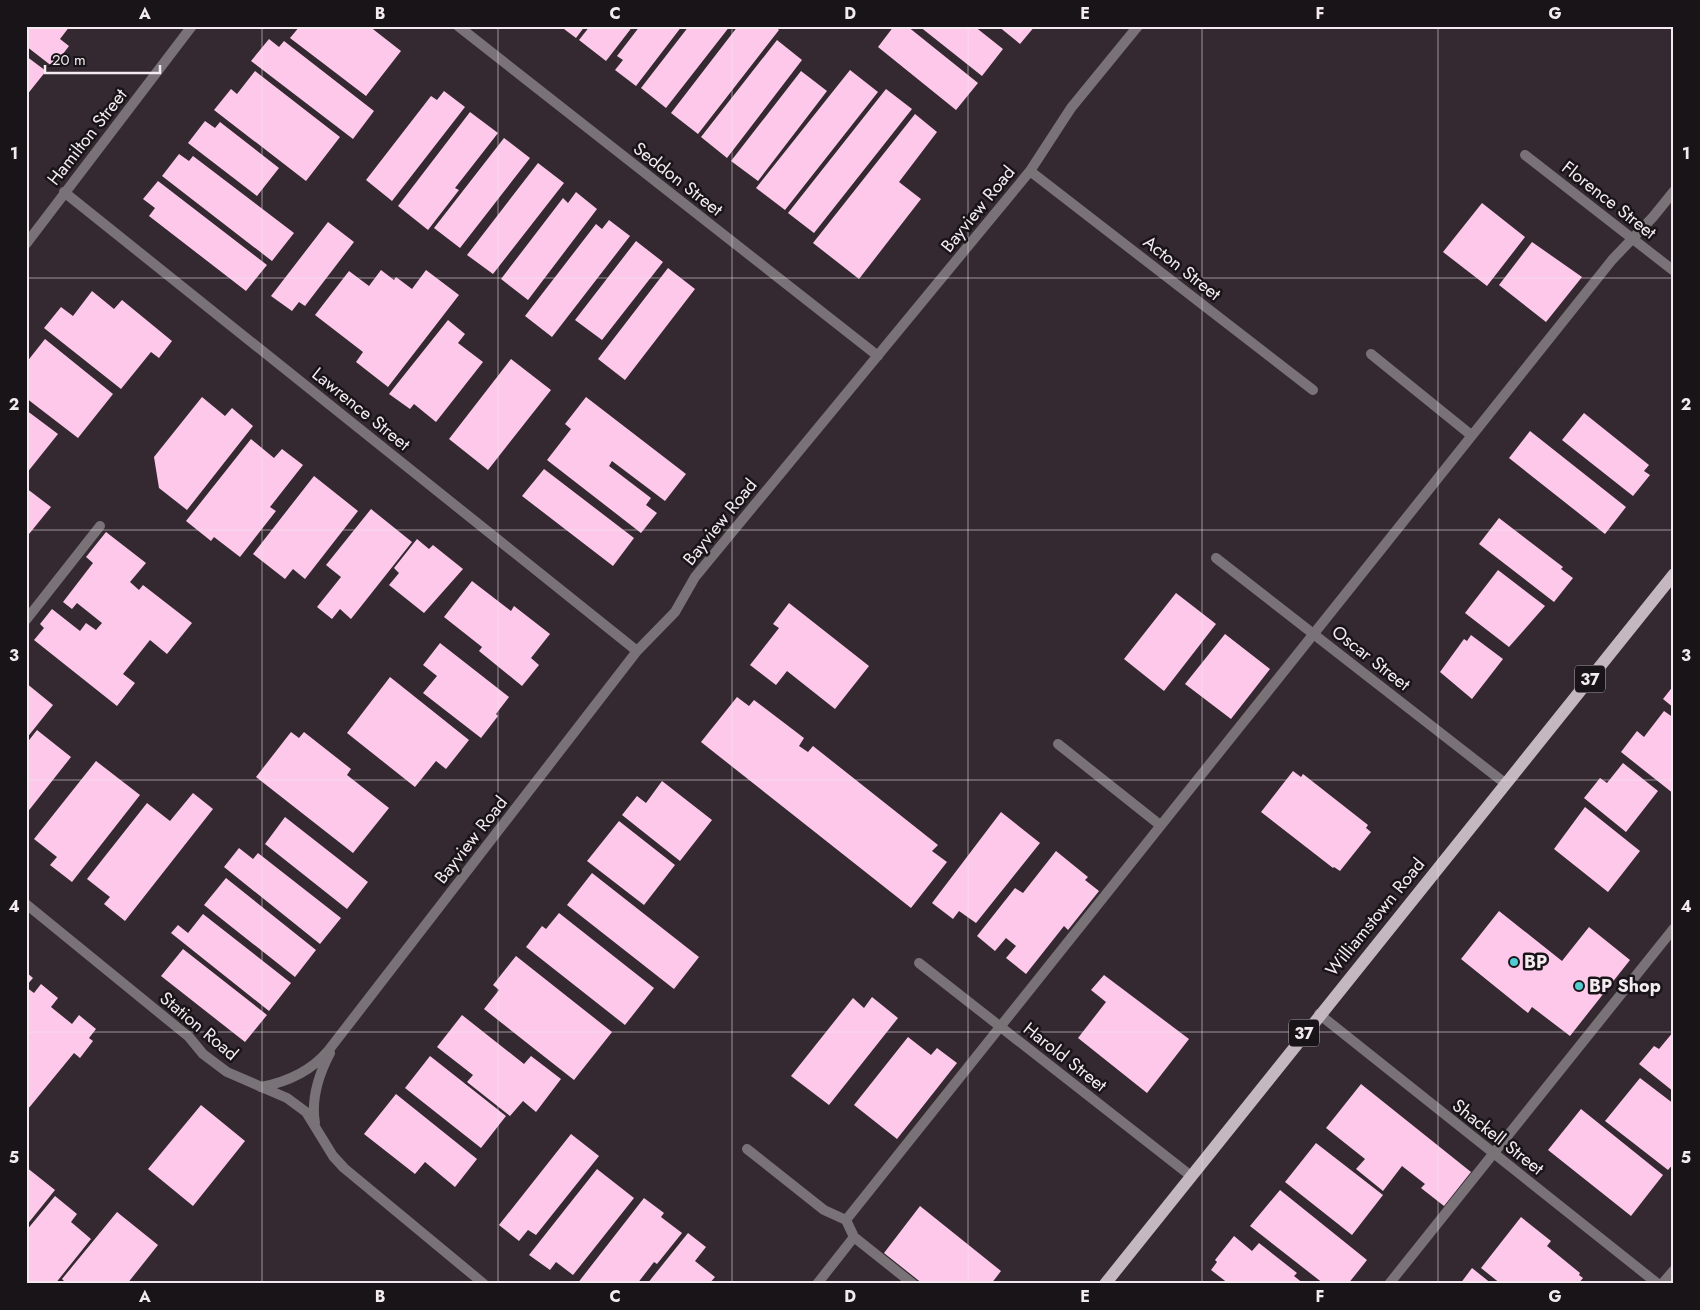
<svg xmlns="http://www.w3.org/2000/svg" width="1700" height="1310" viewBox="0 0 1700 1310" font-family="Jost,sans-serif">
<style>
.building{fill:#fdc8ea}
.lines{fill:none;stroke-linecap:round;stroke-linejoin:round}
.service{stroke:#797276;stroke-width:10}
.minor{stroke:#797276;stroke-width:10}
.primary{stroke:#c4b7bf;stroke-width:12}
.grid{fill:none;stroke:#f3ebf0;stroke-width:1;stroke-opacity:0.55}
.poi-dot{fill:#51ccd3;stroke:#191417;stroke-width:2}
.labels{text-anchor:middle;stroke-width:5;stroke-linejoin:round;paint-order:stroke}
.shield{fill:#191417;stroke:#b2aaaf;stroke-width:1}
.shield-label{font-size:16px;font-weight:bold;fill:#f3ebf0}
.street-label{font-size:18px;fill:#f3ebf0;stroke:#191417}
.poi-label{font-size:18px;font-weight:bold;fill:#f3ebf0;stroke:#191417;text-anchor:start}
.neatline{fill:none;stroke:#f3ebf0;stroke-width:2}
.grid-label{font-size:16px;text-anchor:middle;font-weight:bold;fill:#f3ebf0}
</style>
<rect width="100%" height="100%" fill="#352931"/>
<path class="building" d="M 26,26 L 70,26 L 60,39 L 69,46 L 53,67 L 26,46 Z
M 300,26 L 369,26 L 401,51 L 366,96 L 290,38 Z
M 560,26 L 585,26 L 576,38 Z
M 590,26 L 633,26 L 606,61 L 579,40 Z
M 640,26 L 682,26 L 636,86 L 615,70 L 623,60 L 617,56 Z
M 689,26 L 730,26 L 666,108 L 641,88 Z
M 738,26 L 775,26 L 779,30 L 698,134 L 671,113 Z
M 894,26 L 907,26 L 978,83 L 956,110 L 878,47 Z
M 919,26 L 974,26 L 1003,49 L 982,76 Z
M 998,26 L 1035,26 L 1020,44 Z
M 269,39 L 279,47 L 284,41 L 374,111 L 353,139 L 251,61 Z
M 777,40 L 802,60 L 727,158 L 701,137 Z
M 26,56 L 46,71 L 26,96 Z
M 850,70 L 878,92 L 785,210 L 756,188 Z
M 255,71 L 340,137 L 306,181 L 214,110 L 231,89 L 237,94 Z
M 801,71 L 827,91 L 758,181 L 731,161 Z
M 886,89 L 912,109 L 814,233 L 788,213 Z
M 444,91 L 465,107 L 392,201 L 366,180 L 431,96 L 437,100 Z
M 470,112 L 498,133 L 455,188 L 459,190 L 428,230 L 398,206 Z
M 915,114 L 937,132 L 899,182 L 921,199 L 859,279 L 813,243 Z
M 205,121 L 215,128 L 220,122 L 279,168 L 257,196 L 188,143 Z
M 504,138 L 530,158 L 460,248 L 434,228 Z
M 179,154 L 189,161 L 193,156 L 294,233 L 272,261 L 162,176 Z
M 538,163 L 564,183 L 493,274 L 467,255 Z
M 158,181 L 267,265 L 246,291 L 149,216 L 155,208 L 143,199 Z
M 576,192 L 597,209 L 528,300 L 501,279 L 563,198 L 568,203 Z
M 1482,203 L 1525,237 L 1487,286 L 1443,252 Z
M 609,220 L 630,236 L 552,337 L 525,316 L 596,224 L 602,229 Z
M 328,222 L 354,242 L 305,306 L 299,302 L 292,311 L 271,296 Z
M 636,241 L 663,262 L 602,340 L 575,320 Z
M 1532,242 L 1582,277 L 1546,322 L 1499,285 Z
M 668,268 L 695,289 L 625,380 L 598,359 Z
M 381,270 L 394,280 L 396,277 L 412,289 L 426,270 L 459,295 L 388,387 L 356,362 L 363,352 L 315,315 L 349,271 L 369,286 Z
M 92,291 L 114,309 L 122,300 L 172,341 L 159,358 L 151,352 L 121,389 L 44,328 L 61,307 L 73,316 Z
M 448,320 L 465,334 L 458,343 L 483,362 L 436,422 L 414,404 L 410,409 L 389,394 Z
M 45,339 L 113,394 L 78,438 L 26,398 L 26,363 Z
M 511,359 L 551,390 L 488,470 L 449,439 Z
M 202,397 L 225,416 L 232,408 L 253,426 L 187,510 L 159,488 L 154,457 Z
M 586,397 L 686,474 L 665,501 L 612,461 L 609,466 L 651,498 L 646,505 L 657,513 L 641,533 L 547,460 L 571,429 L 565,424 Z
M 26,410 L 58,434 L 26,474 Z
M 1584,413 L 1649,465 L 1644,471 L 1650,475 L 1633,496 L 1562,440 Z
M 1530,431 L 1626,507 L 1605,534 L 1509,458 Z
M 251,439 L 274,458 L 282,449 L 303,465 L 270,507 L 276,511 L 240,557 L 214,537 L 211,541 L 186,521 Z
M 544,469 L 634,538 L 613,566 L 522,496 Z
M 314,476 L 358,511 L 305,579 L 293,569 L 285,579 L 253,554 Z
M 26,488 L 51,507 L 29,534 L 26,531 Z
M 371,509 L 412,542 L 351,619 L 340,609 L 332,619 L 317,607 L 341,577 L 326,565 Z
M 1499,518 L 1563,567 L 1561,569 L 1573,578 L 1554,602 L 1479,544 Z
M 106,532 L 146,563 L 130,582 L 139,590 L 143,585 L 192,623 L 167,654 L 150,640 L 123,674 L 135,683 L 117,706 L 34,640 L 44,628 L 40,624 L 52,609 L 80,631 L 86,623 L 96,630 L 102,623 L 77,603 L 72,609 L 63,602 L 93,563 L 86,557 Z
M 417,539 L 429,549 L 433,545 L 463,569 L 424,613 L 389,585 L 399,573 L 394,568 Z
M 1498,570 L 1545,606 L 1509,647 L 1465,613 Z
M 472,581 L 511,611 L 514,606 L 550,634 L 531,658 L 539,665 L 522,686 L 479,651 L 482,647 L 444,617 Z
M 1176,593 L 1216,624 L 1164,691 L 1124,659 Z
M 789,603 L 869,666 L 835,709 L 787,671 L 776,685 L 750,665 L 779,628 L 773,624 Z
M 1225,634 L 1270,669 L 1231,719 L 1185,684 Z
M 1471,635 L 1503,659 L 1472,699 L 1440,672 L 1464,639 L 1467,641 Z
M 440,643 L 509,697 L 496,714 L 498,716 L 481,738 L 423,693 L 437,676 L 423,665 Z
M 390,677 L 469,740 L 446,769 L 436,761 L 415,787 L 347,733 Z
M 26,683 L 53,705 L 26,739 Z
M 1674,685 L 1674,708 L 1663,699 Z
M 737,697 L 749,706 L 754,700 L 804,738 L 799,746 L 808,752 L 813,746 L 938,845 L 932,851 L 947,862 L 911,908 L 701,742 Z
M 1664,711 L 1674,718 L 1674,794 L 1621,752 L 1637,731 L 1644,737 Z
M 37,730 L 71,757 L 26,814 L 26,744 Z
M 291,732 L 299,738 L 304,732 L 351,769 L 347,775 L 389,808 L 353,853 L 256,777 Z
M 96,761 L 140,795 L 72,882 L 50,865 L 57,857 L 34,839 Z
M 1623,763 L 1658,791 L 1626,832 L 1584,798 L 1600,778 L 1607,783 Z
M 1293,771 L 1301,777 L 1303,774 L 1368,825 L 1366,828 L 1371,832 L 1340,871 L 1334,867 L 1333,868 L 1261,812 Z
M 662,781 L 712,820 L 680,861 L 622,815 L 637,796 L 646,803 Z
M 193,793 L 213,809 L 125,921 L 104,904 L 110,897 L 87,879 L 147,803 L 170,821 Z
M 1585,807 L 1640,851 L 1608,892 L 1554,849 Z
M 1001,812 L 1040,843 L 976,923 L 959,911 L 953,919 L 932,903 Z
M 285,817 L 368,882 L 347,909 L 265,844 Z
M 619,821 L 675,865 L 644,905 L 587,861 Z
M 239,848 L 253,859 L 258,853 L 341,918 L 320,944 L 224,867 Z
M 1056,851 L 1088,877 L 1085,880 L 1099,891 L 1068,930 L 1064,926 L 1026,974 L 1006,958 L 1016,946 L 1006,938 L 995,951 L 977,936 L 1015,888 L 1023,893 Z
M 592,873 L 699,957 L 674,989 L 567,905 Z
M 226,878 L 316,950 L 295,977 L 204,905 Z
M 1499,911 L 1562,961 L 1589,927 L 1630,960 L 1570,1036 L 1532,1007 L 1528,1013 L 1461,959 Z
M 559,913 L 654,988 L 625,1025 L 526,947 L 542,926 L 546,929 Z
M 203,914 L 291,983 L 269,1011 L 171,933 L 178,925 L 188,933 Z
M 183,949 L 267,1015 L 245,1042 L 161,976 Z
M 516,956 L 612,1032 L 574,1080 L 484,1009 L 499,990 L 493,985 Z
M 26,972 L 33,978 L 26,986 Z
M 1104,975 L 1189,1039 L 1147,1093 L 1078,1038 L 1106,1002 L 1091,990 Z
M 41,984 L 58,998 L 51,1007 L 72,1024 L 79,1015 L 96,1029 L 89,1038 L 93,1041 L 80,1058 L 74,1053 L 28,1109 L 26,1107 L 26,987 L 34,993 Z
M 872,997 L 898,1018 L 829,1105 L 791,1076 L 853,998 L 864,1008 Z
M 462,1015 L 524,1064 L 531,1056 L 561,1079 L 536,1112 L 523,1101 L 510,1116 L 467,1082 L 473,1075 L 437,1047 Z
M 1674,1031 L 1674,1092 L 1639,1064 L 1654,1046 L 1659,1049 Z
M 908,1037 L 931,1055 L 937,1048 L 957,1063 L 897,1139 L 854,1105 Z
M 430,1056 L 506,1116 L 481,1148 L 405,1088 Z
M 1640,1078 L 1674,1104 L 1674,1163 L 1668,1170 L 1605,1121 Z
M 1361,1084 L 1471,1172 L 1444,1206 L 1421,1188 L 1425,1184 L 1402,1166 L 1383,1191 L 1356,1169 L 1365,1159 L 1326,1128 Z
M 396,1094 L 477,1159 L 455,1187 L 425,1162 L 415,1174 L 364,1134 Z
M 201,1105 L 245,1141 L 193,1206 L 148,1169 Z
M 1581,1109 L 1663,1175 L 1631,1216 L 1548,1150 Z
M 571,1134 L 599,1156 L 536,1235 L 528,1230 L 519,1241 L 499,1225 Z
M 1316,1143 L 1383,1195 L 1352,1235 L 1285,1182 Z
M 26,1167 L 55,1190 L 26,1226 Z
M 597,1169 L 634,1198 L 573,1275 L 556,1262 L 550,1270 L 529,1255 Z
M 1280,1190 L 1367,1260 L 1348,1284 L 1324,1284 L 1250,1226 Z
M 55,1196 L 77,1214 L 71,1222 L 91,1239 L 55,1284 L 26,1284 L 26,1231 Z
M 644,1198 L 664,1213 L 661,1217 L 682,1233 L 657,1264 L 654,1262 L 637,1284 L 577,1284 Z
M 920,1206 L 1001,1271 L 991,1284 L 923,1284 L 884,1253 Z
M 117,1212 L 158,1245 L 127,1284 L 67,1284 L 62,1279 Z
M 1521,1217 L 1551,1241 L 1547,1246 L 1580,1273 L 1579,1275 L 1583,1278 L 1578,1284 L 1501,1284 L 1481,1268 Z
M 688,1233 L 706,1247 L 695,1261 L 715,1277 L 709,1284 L 647,1284 Z
M 1234,1236 L 1252,1251 L 1259,1243 L 1297,1273 L 1294,1276 L 1304,1284 L 1229,1284 L 1211,1270 L 1217,1262 L 1215,1260 Z
M 1472,1268 L 1492,1284 L 1460,1284 Z"/>
<g class="lines">
<path class="service" d="M 1371,354 L 1471,435
M 26,620 L 100,526
M 1058,744 L 1160,825
M 747,1149 L 824,1210 L 846,1220
M 854,1237 L 913,1284
M 817,1284 L 854,1237 L 846,1220 L 1612,260 L 1653,217 L 1674,191
M 1389,1284 L 1674,928"/>
<path class="minor" d="M 458,26 L 878,356
M 1525,155 L 1674,271
M 1030,171 L 1313,390
M 64,192 L 637,651
M 26,244 L 192,26
M 1216,558 L 1506,784
M 26,904 L 189,1037 L 203,1054 L 227,1072 L 287,1098 L 306,1112 L 333,1156 L 344,1168 L 484,1284
M 919,963 L 1191,1176
M 1319,1014 L 1658,1284
M 261,1087 C 287,1082 311,1071 328,1051 L 637,651 L 675,612 L 695,577 L 1030,171 L 1071,108 L 1138,26
M 315,1123 C 311,1100 319,1074 330,1053
M 1662,1284 L 1674,1270"/>
<path class="primary" d="M 1105,1284 L 1674,574"/>
</g>
<path class="grid" d="M 262,26 L 262,1284M 498,26 L 498,1284M 732,26 L 732,1284M 968,26 L 968,1284M 1202,26 L 1202,1284M 1438,26 L 1438,1284M 26,278 L 1674,278M 26,530 L 1674,530M 26,780 L 1674,780M 26,1032 L 1674,1032"/>
<g class="poi-dot">
<circle cx="1514" cy="962" r="5"/>
<circle cx="1579" cy="986" r="5"/>
</g>
<g class="labels">
<g class="shield">
<rect x="1575" y="665.5" width="30" height="27" rx="4"/>
<rect x="1289" y="1019.5" width="30" height="27" rx="4"/>
</g>
<g class="shield-label">
<text x="1590" y="685">37</text>
<text x="1304" y="1039">37</text>
</g>
<g class="street-label">
<text transform="translate(87 137) rotate(-52)" y="6">Hamilton Street</text>
<text transform="translate(678 179) rotate(38)" y="6">Seddon Street</text>
<text transform="translate(1609 200) rotate(38)" y="6">Florence Street</text>
<text transform="translate(978 209) rotate(-51)" y="6">Bayview Road</text>
<text transform="translate(1182 268) rotate(38)" y="6">Acton Street</text>
<text transform="translate(361 409) rotate(39)" y="6">Lawrence Street</text>
<text transform="translate(720 522) rotate(-51)" y="6">Bayview Road</text>
<text transform="translate(1371 658) rotate(38)" y="6">Oscar Street</text>
<text transform="translate(471 840) rotate(-52)" y="6">Bayview Road</text>
<text transform="translate(1375 917) rotate(-51)" y="6">Williamstown Road</text>
<text transform="translate(199 1026) rotate(40)" y="6">Station Road</text>
<text transform="translate(1065 1057) rotate(38)" y="6">Harold Street</text>
<text transform="translate(1498 1137) rotate(38)" y="6">Shackell Street</text>
</g>
<g class="poi-label">
<text x="1524" y="968">BP</text>
<text x="1589" y="992">BP Shop</text>
</g>
</g>
<rect width="1700" height="1310" fill="none" stroke="#191417" stroke-width="55"/>
<path d="M45 65v8h115v-8" fill="none" stroke="#f3ebf0" stroke-width="2.5"/>
<text x="52" y="65" font-size="15" fill="#f3ebf0" stroke="#191417" stroke-width="4" paint-order="stroke">20 m</text>
<rect x="28" y="28" width="1644" height="1254" class="neatline"/>
<g class="grid-label">
<text x="145" y="19">A</text>
<text x="380" y="19">B</text>
<text x="615" y="19">C</text>
<text x="850" y="19">D</text>
<text x="1085" y="19">E</text>
<text x="1320" y="19">F</text>
<text x="1555" y="19">G</text>
<text x="14" y="159">1</text>
<text x="1686" y="159">1</text>
<text x="14" y="410">2</text>
<text x="1686" y="410">2</text>
<text x="14" y="661">3</text>
<text x="1686" y="661">3</text>
<text x="14" y="912">4</text>
<text x="1686" y="912">4</text>
<text x="14" y="1163">5</text>
<text x="1686" y="1163">5</text>
<text x="145" y="1302">A</text>
<text x="380" y="1302">B</text>
<text x="615" y="1302">C</text>
<text x="850" y="1302">D</text>
<text x="1085" y="1302">E</text>
<text x="1320" y="1302">F</text>
<text x="1555" y="1302">G</text>
</g>
</svg>
